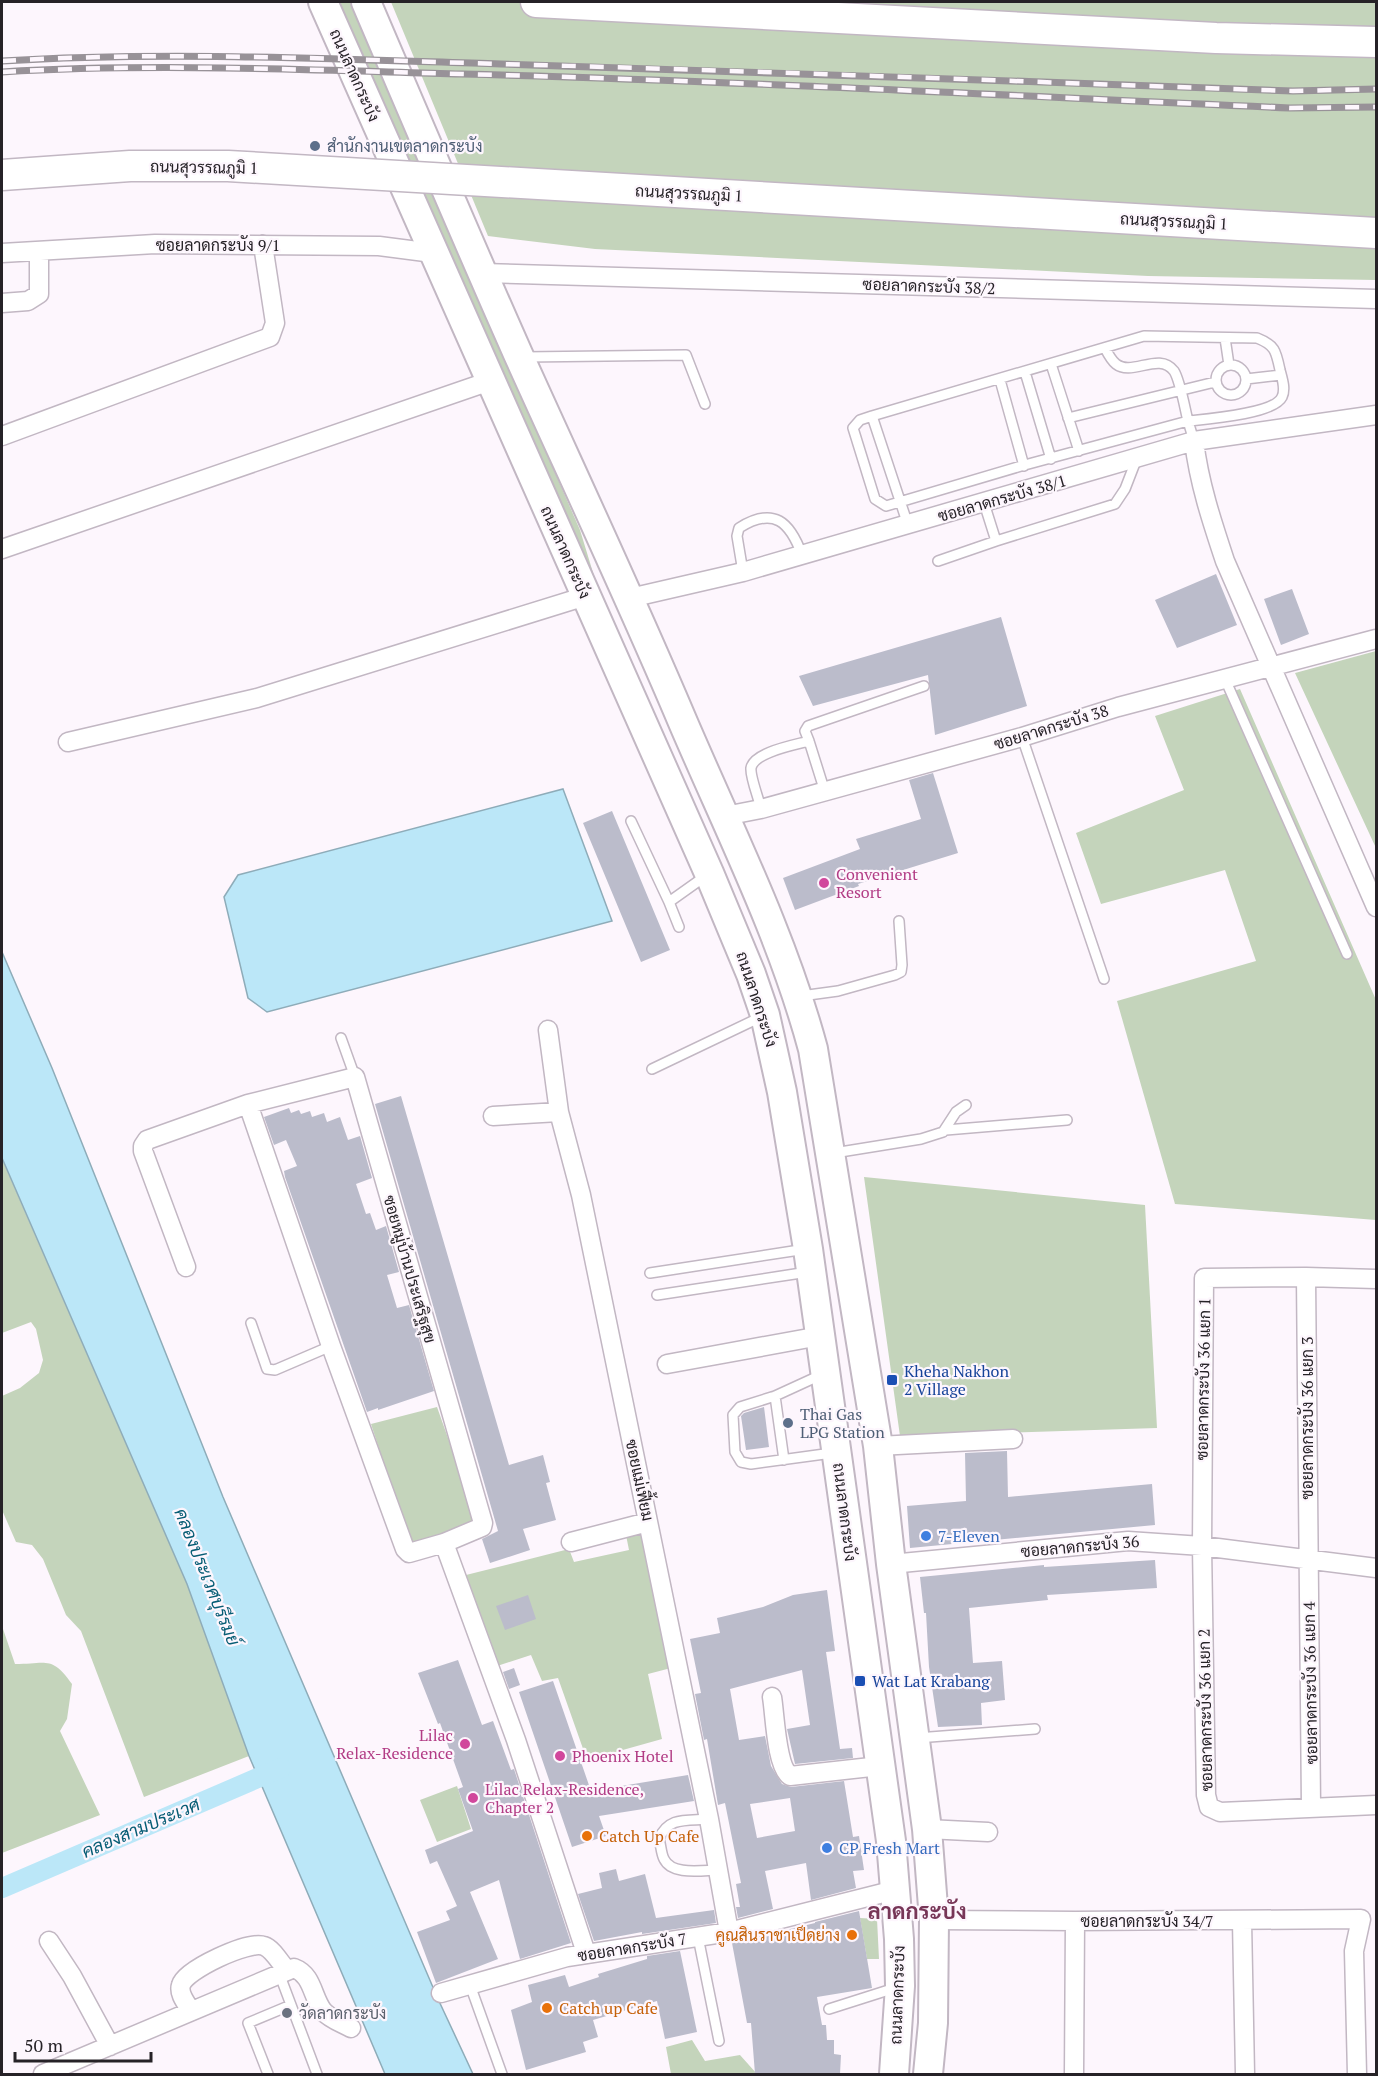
<svg xmlns="http://www.w3.org/2000/svg" width="1378" height="2076" viewBox="0 0 1378 2076" font-family="'PT Serif',Sarabun,serif">
<style>
.green{fill:#c4d4bb}
.water{fill:#bbe7f8;stroke:#8eacb9;stroke-width:1.5}
.lines{fill:none;stroke-linecap:round;stroke-linejoin:round}
.canal{stroke:#bbe7f8;stroke-width:20}
.building{fill:#bbbccb;fill-rule:evenodd}
.service-casing{stroke:#c2b7c3;stroke-width:12}
.minor-casing{stroke:#c2b7c3;stroke-width:21}
.primary-casing{stroke:#c2b7c3;stroke-width:32}
.trunk-casing{stroke:#c2b7c3;stroke-width:33}
.service{stroke:#fff;stroke-width:9}
.minor{stroke:#fff;stroke-width:18}
.primary{stroke:#fff;stroke-width:28}
.trunk{stroke:#fff;stroke-width:30}
.rail-casing{stroke:#989298;stroke-width:7}
.rail{stroke:#fdf6fd;stroke-width:4.5;stroke-dasharray:14;stroke-linecap:butt}
.trunk-bridge-casing{stroke:#c2b7c3;stroke-width:33;stroke-linecap:butt}
.trunk-bridge{stroke:#fff;stroke-width:30}
.service-dot{fill:#5c6f8a;stroke:#fdf6fd;stroke-width:2}
.hotel-dot{fill:#d1479c;stroke:#fdf6fd;stroke-width:2}
.transit-dot{fill:#1a4fb4;stroke:#fdf6fd;stroke-width:2}
.shop-dot{fill:#3f7fe0;stroke:#fdf6fd;stroke-width:2}
.food-dot{fill:#e8710a;stroke:#fdf6fd;stroke-width:2}
.worship-dot{fill:#6b7280;stroke:#fdf6fd;stroke-width:2}
.labels{text-anchor:middle;stroke-width:4.5;stroke-linejoin:round;paint-order:stroke}
.street-label{font-size:16px;fill:#262227;stroke:#fdf6fd}
.service-label{font-size:16px;fill:#4e5e75;stroke:#fdf6fd;text-anchor:start}
.hotel-label{font-size:16px;fill:#b23c85;stroke:#fdf6fd;text-anchor:start}
.transit-label{font-size:16px;fill:#164399;stroke:#fdf6fd;text-anchor:start}
.shop-label{font-size:16px;fill:#366cbe;stroke:#fdf6fd;text-anchor:start}
.food-label{font-size:16px;fill:#c56008;stroke:#fdf6fd;text-anchor:start}
.worship-label{font-size:16px;fill:#5b616d;stroke:#fdf6fd;text-anchor:start}
.water-label{font-size:18px;font-style:italic;fill:#075d75;stroke:#fdf6fd}
.district-label{font-size:22px;font-weight:bold;fill:#773657;stroke:#fdf6fd}
</style>
<rect width="100%" height="100%" fill="#fdf6fd"/>
<path class="green" d="M 338,2 L 350,2 L 580,530 L 602,602 Z
M 391,2 L 1376,2 L 1376,280 L 1148,276 L 595,249 L 488,236 Z
M 1376,651 L 1376,848 L 1295,673 Z
M 1240,689 L 1376,1000 L 1376,1220 L 1175,1204 L 1117,1001 L 1256,961 L 1225,870 L 1101,904 L 1076,833 L 1184,790 L 1155,716 Z
M 2,1159 L 187,1584 L 249,1756 L 144,1797 L 81,1631 L 66,1615 L 43,1559 L 32,1545 L 16,1542 L 2,1510 L 2,1396 L 20,1388 L 39,1373 L 43,1360 L 36,1329 L 31,1322 L 2,1333 Z
M 864,1177 L 1145,1205 L 1157,1428 L 900,1436 Z
M 437,1407 L 477,1520 L 411,1547 L 371,1424 Z
M 643,1530 L 671,1668 L 648,1674 L 662,1739 L 587,1760 L 558,1678 L 542,1681 L 531,1655 L 494,1667 L 462,1576 L 569,1549 L 574,1562 L 629,1550 L 626,1535 Z
M 2,1626 L 15,1664 C 46,1664 52,1655 72,1684 L 67,1719 L 60,1731 L 100,1815 L 2,1853 Z
M 457,1786 L 471,1829 L 437,1842 L 420,1800 Z
M 860,1918 L 877,1919 L 879,1959 L 867,1959 Z
M 692,2040 L 705,2061 L 740,2055 L 757,2074 L 671,2074 L 666,2047 Z"/>
<path class="water" d="M 563,789 L 612,921 L 267,1012 L 248,998 L 224,897 L 238,875 Z
M 2,952 L 52,1068 L 223,1497 L 438,1999 L 473,2074 L 475,2074 L 385,2074 L 249,1756 L 187,1584 L 2,1158 Z"/>
<g class="lines">
<path class="canal" d="M 2,1888 L 281,1768"/>
</g>
<path class="building" d="M 1216,574 L 1237,625 L 1177,648 L 1155,600 Z
M 1292,589 L 1309,634 L 1281,645 L 1264,599 Z
M 1001,617 L 1027,706 L 935,735 L 928,675 L 813,706 L 799,676 Z
M 933,773 L 958,853 L 858,884 L 859,886 L 795,910 L 783,878 L 860,849 L 856,839 L 921,819 L 909,780 Z
M 612,811 L 670,950 L 641,962 L 583,823 Z
M 401,1096 L 509,1465 L 543,1455 L 550,1482 L 546,1483 L 556,1520 L 523,1529 L 530,1550 L 490,1563 L 482,1539 L 498,1531 L 375,1104 Z
M 289,1108 L 291,1113 L 299,1110 L 301,1114 L 310,1111 L 312,1117 L 324,1113 L 327,1122 L 340,1117 L 348,1140 L 360,1136 L 372,1178 L 356,1184 L 366,1214 L 370,1213 L 376,1230 L 386,1226 L 399,1272 L 387,1275 L 397,1308 L 409,1305 L 434,1391 L 378,1410 L 378,1408 L 367,1412 L 285,1177 L 284,1171 L 297,1166 L 286,1140 L 274,1145 L 264,1117 Z
M 764,1407 L 769,1447 L 746,1450 L 741,1416 L 744,1413 Z
M 1007,1451 L 1008,1497 L 1152,1484 L 1155,1525 L 910,1548 L 907,1506 L 966,1501 L 965,1453 Z
M 1155,1560 L 1157,1588 L 1047,1595 L 1048,1600 L 969,1608 L 973,1663 L 1002,1661 L 1005,1700 L 981,1703 L 982,1725 L 938,1727 L 929,1667 L 926,1613 L 924,1613 L 920,1577 L 1044,1565 L 1044,1567 Z
M 827,1590 L 835,1651 L 826,1652 L 840,1749 L 852,1748 L 853,1758 L 795,1764 L 787,1729 L 810,1725 L 802,1670 L 730,1689 L 739,1740 L 765,1736 L 771,1766 L 782,1784 L 791,1787 L 844,1781 L 853,1837 L 859,1836 L 864,1870 L 853,1871 L 856,1888 L 811,1900 L 806,1863 L 765,1871 L 773,1909 L 738,1918 L 736,1907 L 740,1907 L 736,1884 L 741,1883 L 725,1803 L 718,1805 L 707,1739 L 704,1740 L 695,1694 L 701,1693 L 690,1639 L 720,1633 L 717,1618 L 763,1607 L 793,1595 ZM 790,1798 L 795,1831 L 757,1838 L 750,1804 Z
M 528,1595 L 536,1619 L 505,1630 L 496,1606 Z
M 458,1660 L 482,1725 L 493,1721 L 511,1770 L 514,1769 L 571,1943 L 520,1959 L 499,1880 L 470,1892 L 498,1959 L 436,1983 L 417,1932 L 450,1920 L 446,1911 L 457,1906 L 437,1861 L 430,1864 L 425,1850 L 473,1831 L 458,1789 L 463,1787 L 440,1723 L 438,1724 L 418,1673 Z
M 514,1668 L 520,1685 L 509,1689 L 503,1672 Z
M 553,1681 L 591,1791 L 688,1775 L 694,1801 L 599,1816 L 606,1836 L 572,1847 L 519,1692 Z
M 616,1869 L 619,1881 L 645,1874 L 656,1918 L 714,1910 L 716,1923 L 642,1934 L 642,1932 L 594,1941 L 578,1894 L 602,1888 L 599,1873 Z
M 859,1911 L 872,1988 L 817,1997 L 822,2025 L 826,2025 L 827,2040 L 834,2040 L 834,2054 L 841,2055 L 840,2074 L 755,2074 L 751,2023 L 747,2023 L 732,1943 L 815,1923 L 815,1922 Z
M 680,1951 L 697,2032 L 665,2039 L 657,2001 L 593,2020 L 598,2037 L 583,2042 L 586,2052 L 526,2070 L 511,2010 L 532,2002 L 528,1985 L 565,1975 L 569,1987 L 599,1977 L 598,1974 L 647,1959 L 647,1956 Z"/>
<g class="lines">
<defs>
<path id="service" d="M 1225,338 L 1229,365
M 525,357 L 686,355 L 705,404
M 1051,364 L 1079,451
M1216 380a15 15 0 1 1 30 0a15 15 0 1 1-30 0Z
M 1025,372 L 1051,459
M 1246,379 L 1281,375
M 1000,380 L 1024,466
M 872,416 L 860,420 L 853,428 L 875,499 L 886,506 L 1021,466 L 1188,421 C 1185,409 1180,380 1174,371 C 1159,351 1132,377 1116,364 C 1111,360 1108,354 1105,348
M 1068,418 L 1215,382
M 908,525 L 872,416 L 1144,336 L 1257,338 C 1275,345 1276,351 1280,370 C 1282,378 1286,389 1282,397 C 1274,414 1207,419 1188,421 L 1194,441
M 996,541 L 1115,504 L 1125,489 L 1137,458
M 938,561 L 996,541 L 984,503
M 743,572 L 737,536 L 739,528 C 774,506 790,522 802,555
M 1225,679 L 1347,954
M 1022,737 L 1104,979
M 809,741 L 805,731 L 808,726 L 924,686
M 761,809 C 759,799 750,777 751,768 C 754,752 795,745 809,741 L 825,792
M 631,821 L 669,902
M 679,927 L 669,902 L 707,875
M 801,996 L 838,991 L 895,975 L 901,972 L 902,965 L 899,921
M 341,1038 L 355,1077
M 652,1069 L 763,1016
M 946,1130 L 1067,1120
M 834,1153 L 921,1139 L 943,1132 L 956,1112 L 966,1105
M 650,1273 L 806,1249
M 657,1295 L 808,1272
M 251,1323 L 267,1369 L 275,1370 L 331,1346
M 823,1374 L 775,1396 L 740,1407 L 733,1415 L 735,1452 L 741,1462 L 751,1464 L 832,1453
M 775,1396 L 784,1460
M 917,1738 L 1035,1729
M 709,1819 C 688,1821 668,1816 659,1839 C 661,1845 661,1853 664,1859 C 672,1876 703,1870 719,1870
M 698,1937 L 719,2041
M 279,1973 L 317,2074
M 470,1985 L 502,2074
M 829,2009 L 895,1988
M 268,2074 L 248,2023 L 291,2005"/>
<path id="minor" d="M 2,253 L 155,244 L 379,246 L 433,253
M 482,273 L 1376,299
M 2,303 L 28,301 L 39,294 L 39,251
M 2,436 L 270,337 L 275,323 L 263,245
M 1194,441 C 1199,483 1212,522 1225,561 L 1376,907
M 2,549 L 490,381
M 630,598 L 743,572 L 1194,441 L 1376,415
M 68,742 L 257,698 L 586,596
M 725,816 L 761,809 L 1022,737 L 1118,707 L 1376,639
M 548,1030 L 559,1112 L 581,1195 L 709,1819 L 729,1932
M 493,1116 L 559,1112
M 186,1267 L 143,1151 L 143,1146 L 147,1140 L 248,1104 L 355,1077 L 483,1523 L 482,1527 L 444,1543 L 409,1553 L 405,1549 L 331,1346 L 248,1104
M 1306,1277 L 1311,1807
M 1376,1279 L 1306,1277 L 1204,1278 L 1202,1546 L 1206,1795 L 1209,1807 L 1220,1812 L 1376,1805
M 667,1364 L 820,1336
M 878,1446 L 1013,1439
M 571,1542 L 648,1522
M 444,1543 L 516,1740 L 586,1953
M 891,1564 L 1128,1541 L 1202,1546 L 1376,1568
M 772,1697 C 775,1714 776,1766 790,1776 L 880,1766
M 927,1829 L 988,1832
M 934,1920 L 1075,1921 L 1361,1919 L 1354,1951 L 1357,2074
M 1242,1921 L 1245,2074
M 49,1941 L 72,1976 L 110,2046
M 441,1993 L 567,1957 L 729,1932 L 895,1890
M 191,2011 C 187,2004 178,1994 181,1985 C 185,1970 249,1940 264,1946 C 273,1949 280,1963 287,1970
M 43,2074 L 294,1968 C 313,1975 312,1997 323,2011 C 330,2019 342,2023 351,2028
M 1074,2074 L 1075,1921"/>
<path id="primary" d="M 323,2 L 709,873 L 751,974 L 765,1015 L 782,1092 L 808,1249 L 891,1841 L 899,1939 L 900,1986 L 894,2074
M 366,2 C 416,119 466,237 518,354 C 573,476 630,597 682,720 C 729,830 782,934 813,1049 L 878,1446 L 891,1564 L 927,1829 L 934,1920 L 933,2023 L 928,2074"/>
<path id="trunk" d="M 536,2 L 1216,38 L 1376,42"/>
</defs>
<use href="#service" class="service-casing"/>
<use href="#minor" class="minor-casing"/>
<use href="#primary" class="primary-casing"/>
<use href="#trunk" class="trunk-casing"/>
<use href="#service" class="service"/>
<use href="#minor" class="minor"/>
<use href="#primary" class="primary"/>
<use href="#trunk" class="trunk"/>
<defs>
<path id="rail" d="M 2,61 C 168,51 335,59 501,64 C 765,71 1029,82 1293,91 L 1376,89
M 2,72 C 155,63 308,70 462,74 C 738,81 1014,96 1290,108 L 1376,107"/>
</defs>
<use href="#rail" class="rail-casing"/>
<use href="#rail" class="rail"/>
<defs>
<path id="trunk-bridge" d="M 2,175 L 130,166 L 228,166 L 1376,233"/>
</defs>
<use href="#trunk-bridge" class="trunk-bridge-casing"/>
<use href="#trunk-bridge" class="trunk-bridge"/>
</g>
<g class="service-dot">
<circle cx="315" cy="146" r="6"/>
<circle cx="788" cy="1423" r="6"/>
</g>
<g class="hotel-dot">
<circle cx="824" cy="883" r="6"/>
<circle cx="465" cy="1744" r="6"/>
<circle cx="560" cy="1756" r="6"/>
<circle cx="473" cy="1798" r="6"/>
</g>
<g class="transit-dot">
<rect x="886" y="1374" width="12" height="12" rx="3"/>
<rect x="854" y="1675" width="12" height="12" rx="3"/>
</g>
<g class="shop-dot">
<circle cx="926" cy="1536" r="6"/>
<circle cx="827" cy="1848" r="6"/>
</g>
<g class="food-dot">
<circle cx="587" cy="1836" r="6"/>
<circle cx="852" cy="1935" r="6"/>
<circle cx="547" cy="2008" r="6"/>
</g>
<circle class="worship-dot" cx="287" cy="2013" r="6"/>
<g class="labels">
<g class="street-label">
<text transform="translate(355 75) rotate(66)" y="6">ถนนลาดกระบัง</text>
<text transform="translate(204 167) rotate(1)" y="6">ถนนสุวรรณภูมิ 1</text>
<text transform="translate(689 193) rotate(3)" y="6">ถนนสุวรรณภูมิ 1</text>
<text transform="translate(1174 221) rotate(3)" y="6">ถนนสุวรรณภูมิ 1</text>
<text x="218" y="251">ซอยลาดกระบัง 9/1</text>
<text transform="translate(929 286) rotate(2)" y="6">ซอยลาดกระบัง 38/2</text>
<text transform="translate(1002 498) rotate(-16)" y="6">ซอยลาดกระบัง 38/1</text>
<text transform="translate(566 552) rotate(66)" y="6">ถนนลาดกระบัง</text>
<text transform="translate(1051 727) rotate(-17)" y="6">ซอยลาดกระบัง 38</text>
<text transform="translate(757 999) rotate(72)" y="6">ถนนลาดกระบัง</text>
<text transform="translate(410 1269) rotate(74)" y="6">ซอยหมู่บ้านประเสริฐสุข</text>
<text transform="translate(1203 1379) rotate(-89)" y="6">ซอยลาดกระบัง 36 แยก 1</text>
<text transform="translate(1307 1418) rotate(-90)" y="6">ซอยลาดกระบัง 36 แยก 3</text>
<text transform="translate(640 1480) rotate(78)" y="6">ซอยแม่เฟี้ยม</text>
<text transform="translate(845 1512) rotate(83)" y="6">ถนนลาดกระบัง</text>
<text transform="translate(1080 1546) rotate(-5)" y="6">ซอยลาดกระบัง 36</text>
<text transform="translate(1310 1683) rotate(-91)" y="6">ซอยลาดกระบัง 36 แยก 4</text>
<text transform="translate(1205 1710) rotate(-91)" y="6">ซอยลาดกระบัง 36 แยก 2</text>
<text x="1147" y="1927">ซอยลาดกระบัง 34/7</text>
<text transform="translate(632 1947) rotate(-9)" y="6">ซอยลาดกระบัง 7</text>
<text transform="translate(897 1995) rotate(-88)" y="6">ถนนลาดกระบัง</text>
</g>
<g class="service-label">
<text x="327" y="152">สำนักงานเขตลาดกระบัง</text>
<text x="800" y="1420">Thai Gas<tspan x="800" dy="18">LPG Station</tspan></text>
</g>
<g class="hotel-label">
<text x="836" y="880">Convenient<tspan x="836" dy="18">Resort</tspan></text>
<text x="453" y="1741" text-anchor="end">Lilac<tspan x="453" dy="18">Relax-Residence</tspan></text>
<text x="572" y="1762">Phoenix Hotel</text>
<text x="485" y="1795">Lilac Relax-Residence,<tspan x="485" dy="18">Chapter 2</tspan></text>
</g>
<g class="transit-label">
<text x="904" y="1377">Kheha Nakhon<tspan x="904" dy="18">2 Village</tspan></text>
<text x="872" y="1687">Wat Lat Krabang</text>
</g>
<g class="shop-label">
<text x="938" y="1542">7-Eleven</text>
<text x="839" y="1854">CP Fresh Mart</text>
</g>
<g class="food-label">
<text x="599" y="1842">Catch Up Cafe</text>
<text x="840" y="1941" text-anchor="end">คูณสินราชาเป็ดย่าง</text>
<text x="559" y="2014">Catch up Cafe</text>
</g>
<g class="worship-label">
<text x="299" y="2019">วัดลาดกระบัง</text>
</g>
<g class="water-label">
<text transform="translate(207 1577) rotate(68)" y="6">คลองประเวศบุรีรมย์</text>
<text transform="translate(141 1828) rotate(-23)" y="6">คลองสามประเวศ</text>
</g>
<g class="district-label">
<text x="917" y="1919">ลาดกระบัง</text>
</g>
</g>
<rect width="1378" height="2076" fill="none" stroke="#262227" stroke-width="6"/>
<path d="M15 2052v9h136v-9" fill="none" stroke="#262227" stroke-width="3"/>
<text x="24" y="2052" font-size="18" fill="#262227" stroke="#fdf6fd" stroke-width="4.5" paint-order="stroke">50 m</text>
</svg>
